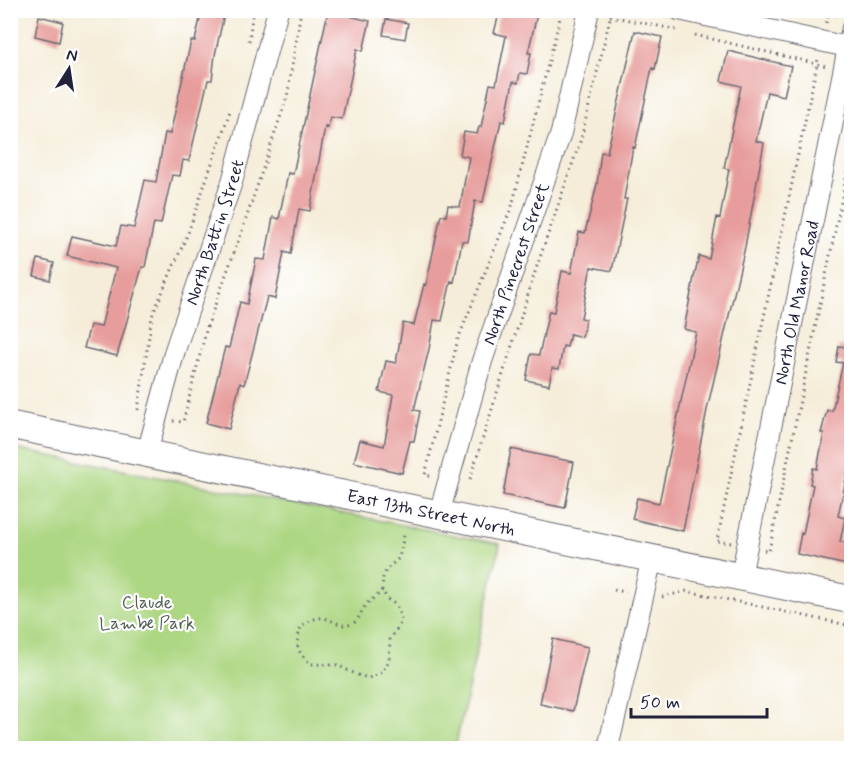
<svg xmlns="http://www.w3.org/2000/svg" width="862" height="759" viewBox="0 0 862 759" font-family="Mynerve,sans-serif">
<style>
.green{fill:#add783;stroke:#687c5f;stroke-width:1.5}
.building{fill:#e79d9c}
.lines{fill:none;stroke-linecap:round;stroke-linejoin:round}
.street-casing{stroke:#6c6972;stroke-width:22}
.secondary-casing{stroke:#6c6972;stroke-width:29}
.path{stroke:#6c6972;stroke-width:3;stroke-dasharray:1.5 4.5;stroke-linecap:butt}
.street{stroke:#fff;stroke-width:20}
.secondary{stroke:#fff;stroke-width:27}
.labels{text-anchor:middle;stroke-width:4.5;stroke-linejoin:round;paint-order:stroke}
.street-label{font-size:18px;fill:#22223b;stroke:#fff}
.park-label{font-size:18px;fill:#536154;stroke:#fff}
</style>
<rect width="100%" height="100%" fill="#fff"/>
<filter id="ink" filterUnits="userSpaceOnUse"><feTurbulence type="fractalNoise" baseFrequency=".0167" numOctaves="2"/><feDisplacementMap in="SourceGraphic" scale="12" xChannelSelector="R" yChannelSelector="G"/><feConvolveMatrix kernelMatrix="1 2 1 2 8 2 1 2 1" color-interpolation-filters="sRGB"/></filter>
<filter id="wash" filterUnits="userSpaceOnUse"><feTurbulence type="fractalNoise" baseFrequency=".008" numOctaves="4" result="noise"/><feDisplacementMap in="SourceGraphic" scale="24" xChannelSelector="R" yChannelSelector="G"/><feGaussianBlur stdDeviation="1.35" result="paint"/><feColorMatrix in="noise" values="0 0 0 0 0 0 0 0 0 0 0 0 0 0 0 0 0 1.4 0 .05"/><feComposite in="paint" operator="in"/></filter>
<g filter="url(#wash)">
<rect width="100%" height="100%" fill="#f5edd9"/>
<path class="green" d="M 10,448 L 500,544 L 455,748 L 11,748 Z"/>
<g id="blocks">
<path class="building" d="M 202,10 L 225,10 L 215,55 L 212,80 L 208,80 L 189,161 L 183,160 L 180,176 L 172,175 L 161,224 L 154,223 L 145,267 L 142,267 L 117,356 L 84,348 L 90,325 L 101,327 L 116,268 L 67,256 L 72,236 L 116,246 L 121,226 L 134,228 L 145,180 L 156,182 L 165,133 L 170,134 L 191,41 L 195,41 Z
M 500,10 L 538,10 L 528,53 L 531,53 L 527,74 L 520,73 L 518,83 L 513,82 L 505,122 L 501,121 L 483,202 L 475,201 L 468,242 L 462,241 L 454,282 L 451,281 L 442,321 L 434,320 L 429,349 L 414,410 L 420,411 L 414,441 L 410,441 L 402,473 L 354,462 L 360,440 L 384,446 L 393,395 L 379,392 L 386,361 L 396,363 L 403,323 L 414,325 L 424,284 L 426,285 L 441,215 L 446,216 L 448,205 L 460,207 L 469,157 L 460,155 L 464,132 L 477,134 L 479,127 L 481,127 L 490,84 L 496,85 L 506,36 L 494,33 Z
M 328,11 L 370,21 L 363,51 L 357,49 L 342,119 L 330,117 L 328,128 L 325,127 L 310,211 L 299,209 L 291,254 L 284,252 L 275,299 L 267,297 L 244,385 L 240,383 L 229,429 L 206,423 L 225,347 L 229,348 L 240,302 L 247,304 L 256,259 L 265,260 L 273,217 L 279,219 L 288,173 L 293,174 Z
M 39,16 L 63,22 L 59,42 L 35,36 Z
M 386,19 L 408,23 L 405,39 L 383,35 Z
M 635,31 L 662,37 L 655,69 L 652,68 L 635,148 L 633,147 L 624,199 L 627,199 L 612,271 L 591,267 L 581,318 L 586,319 L 582,337 L 570,334 L 567,347 L 563,346 L 559,369 L 552,368 L 549,385 L 526,380 L 531,354 L 539,355 L 549,311 L 554,312 L 562,271 L 571,273 L 579,232 L 585,233 L 597,184 L 601,152 L 607,153 Z
M 728,51 L 791,66 L 784,96 L 767,92 L 756,141 L 764,143 L 745,247 L 708,405 L 683,531 L 632,519 L 637,498 L 659,503 L 696,332 L 684,329 L 694,277 L 699,256 L 709,259 L 717,217 L 720,218 L 729,169 L 724,168 L 741,86 L 721,81 Z
M 38,259 L 54,263 L 50,280 L 34,276 Z
M 839,346 L 852,348 L 852,474 L 847,474 L 838,516 L 845,518 L 840,542 L 851,544 L 847,565 L 797,554 L 801,533 L 803,534 L 813,485 L 810,484 L 813,468 L 817,469 L 824,433 L 821,433 L 827,410 L 832,411 L 843,363 L 836,362 Z
M 511,449 L 574,462 L 565,508 L 503,495 Z
M 553,639 L 588,647 L 573,711 L 540,704 Z"/>
</g>
</g>
<g filter="url(#ink)">
<use href="#blocks" fill-opacity="0" stroke="#6c6972" stroke-width="1.5"/>
<g class="lines">
<defs>
<g id="street">
<path d="M 679,10 L 852,48"/>
<path id="s1" d="M 147,453 L 175,350 L 232,182 L 278,10"/>
<path id="s2" d="M 439,514 L 482,361 L 561,133 L 589,10"/>
<path id="s3" d="M 741,576 L 852,28"/>
<path d="M 608,748 L 652,558"/>
</g>
<g id="secondary">
<path id="s4" d="M 10,425 L 852,600"/>
</g>
</defs>
<use href="#street" class="street-casing"/>
<use href="#secondary" class="secondary-casing"/>
<path class="path" d="M 812,10 L 840,16
M 610,16 L 677,30
M 826,23 L 829,10
M 695,35 L 826,66
M 249,41 L 253,10
M 138,410 L 152,316 L 188,233 L 230,111
M 173,421 L 183,422 L 207,327 L 243,228 L 287,97 L 301,10
M 430,476 L 425,475 L 458,339 L 512,206 L 562,10
M 470,479 L 536,269 L 581,139 L 612,10
M 731,543 L 717,541 L 818,59
M 764,550 L 769,551 L 852,149
M 382,590 C 377,598 370,599 365,606 C 361,611 360,618 355,622 C 343,630 335,620 323,618 C 315,617 308,622 301,626 C 295,646 296,651 311,664 L 337,665 L 358,675 L 369,678 L 381,673 L 389,661 L 390,639 L 399,626 L 401,618 L 396,605 L 387,599 L 382,590 L 383,578 L 386,570 L 399,558 L 404,535
M 614,590 L 626,592
M 662,597 L 687,591 L 852,626"/>
<use href="#street" class="street"/>
<use href="#secondary" class="secondary"/>
</g>
</g>
<g class="labels">
<g class="street-label">
<text dy="6" stroke="none"><textPath href="#s1" startOffset="231">North Battin Street</textPath></text>
<text dy="6" stroke="none"><textPath href="#s2" startOffset="262">North Pinecrest Street</textPath></text>
<text dy="6" stroke="none"><textPath href="#s3" startOffset="279">North Old Manor Road</textPath></text>
<text dy="6" stroke="none"><textPath href="#s4" startOffset="430">East 13th Street North</textPath></text>
</g>
<g class="park-label">
<text x="147" y="608">Claude<tspan x="147" dy="21">Lambe Park</tspan></text>
</g>
</g>
<rect width="862" height="759" fill="none" stroke="#fff" stroke-width="36"/>
<g transform="translate(69 69) rotate(12)" stroke="#ffffff" stroke-width="4.5" paint-order="stroke">
<path d="M0-4.5L10 22L0 15L-10 22Z" fill="#22223b"/>
<text y="-9" font-size="16" font-weight="bold" text-anchor="middle" fill="#22223b">N</text>
</g>
<path d="M631 708v9h136v-9" fill="none" stroke="#22223b" stroke-width="3"/>
<text x="640" y="708" font-size="18" fill="#22223b" stroke="#ffffff" stroke-width="4.5" paint-order="stroke">50 m</text>
</svg>
